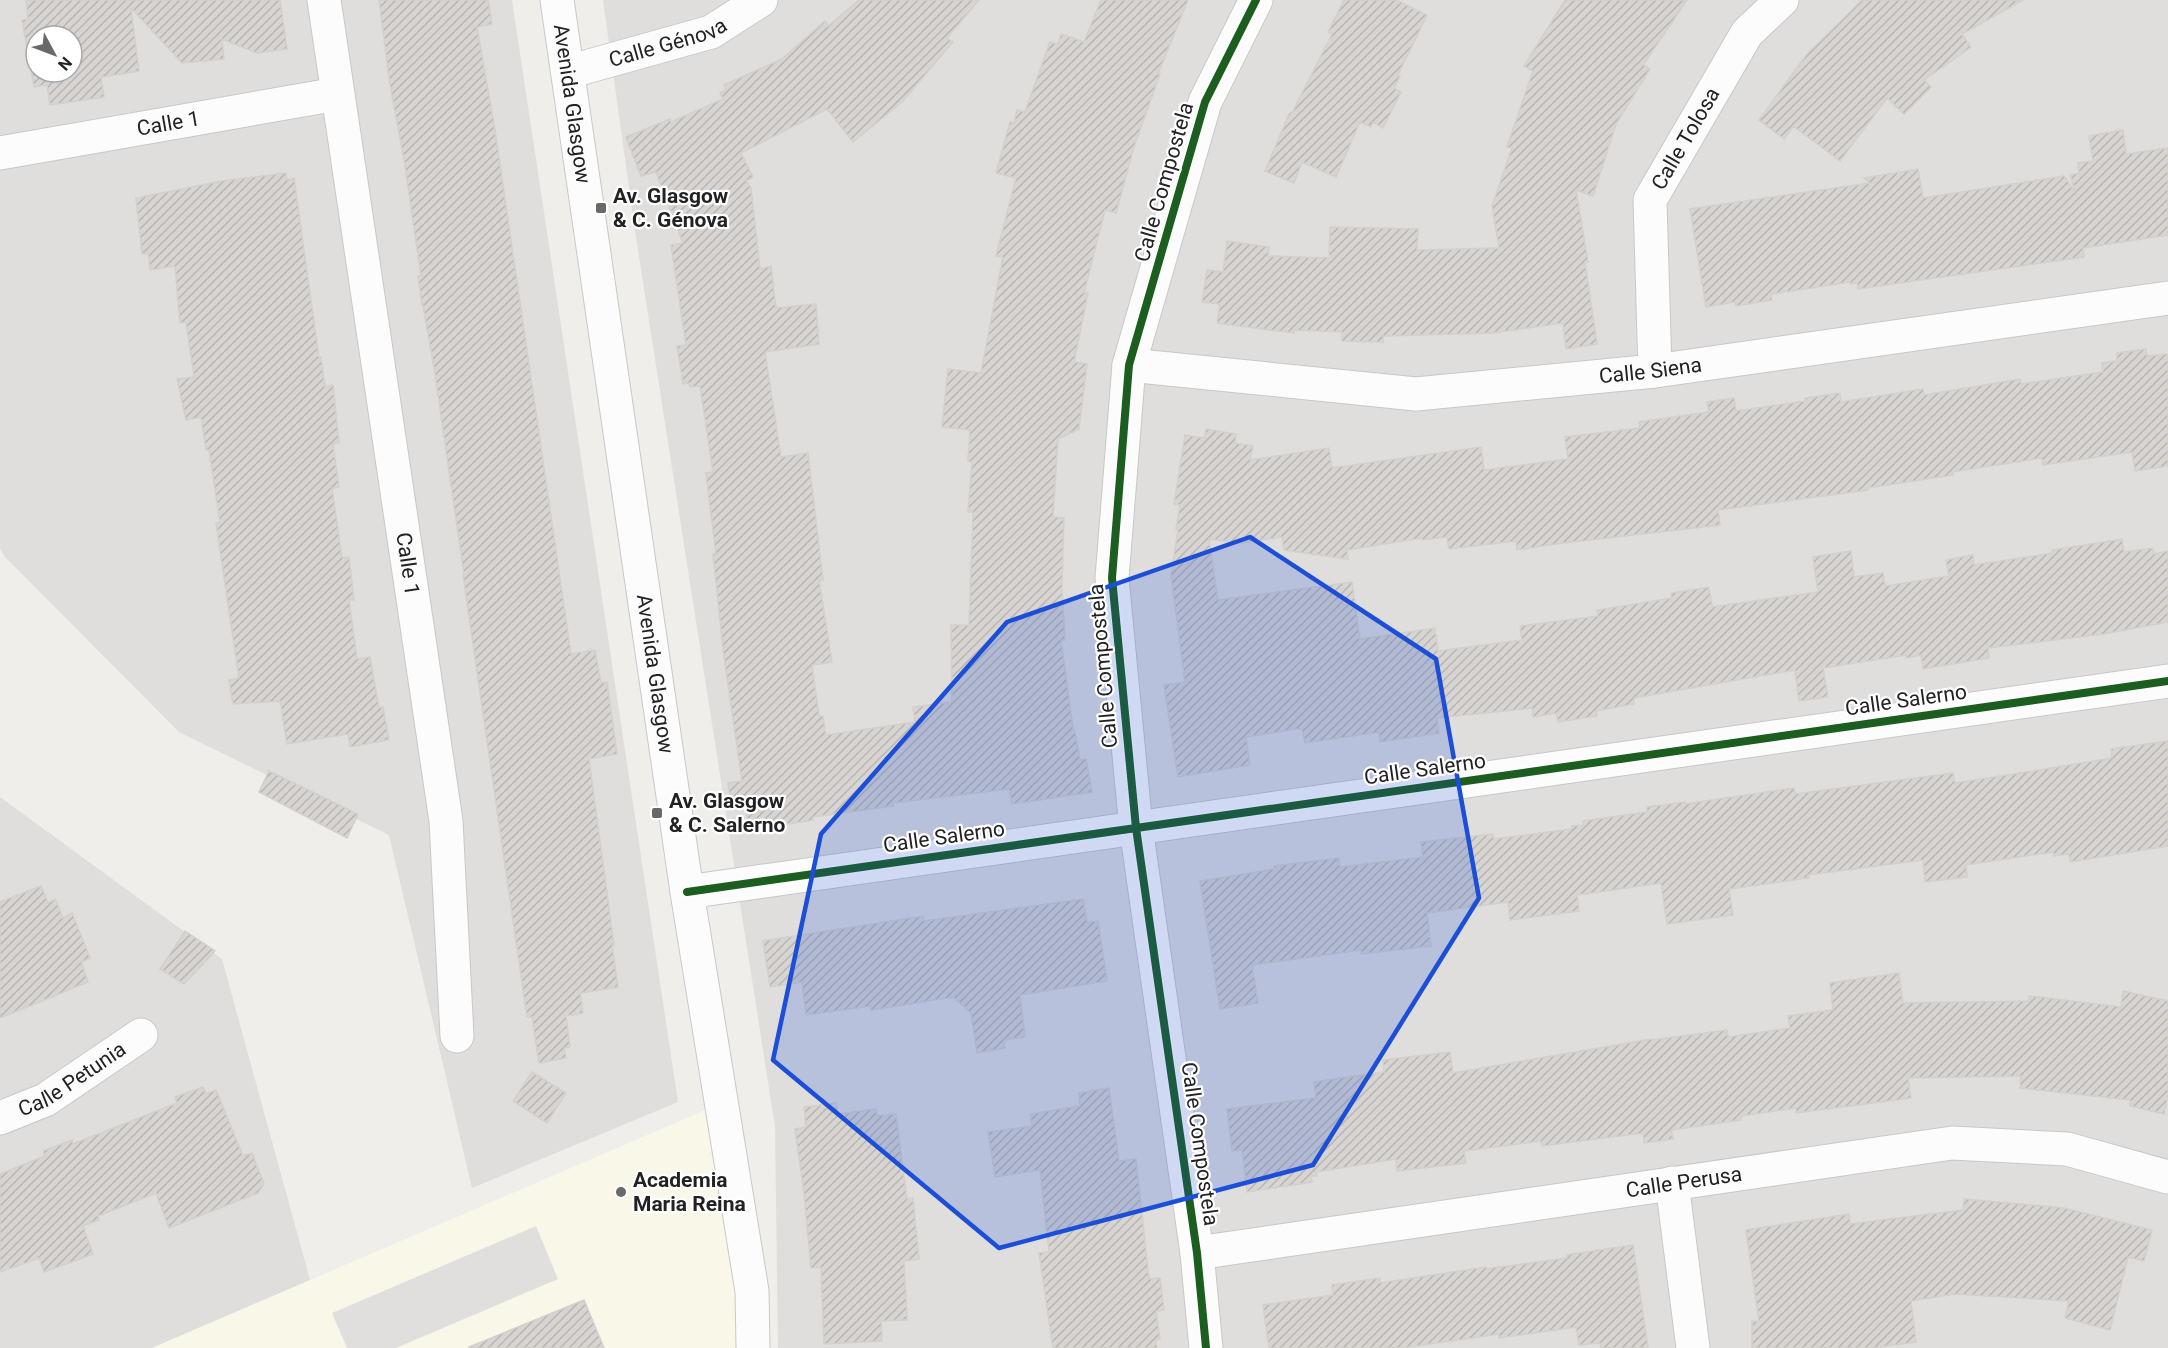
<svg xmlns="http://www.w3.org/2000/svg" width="2168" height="1348" viewBox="0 0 2168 1348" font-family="Roboto,sans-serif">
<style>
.residential{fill:#dfdedc;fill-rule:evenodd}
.education{fill:#f8f7e8}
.parking{fill:#e0dfde}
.building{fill:url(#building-hatch);stroke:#d3d0cc;stroke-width:1.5;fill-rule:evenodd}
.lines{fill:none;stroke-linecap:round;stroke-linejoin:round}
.minor-casing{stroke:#c9c8c7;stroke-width:35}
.minor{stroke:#fdfcfc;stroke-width:33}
.cycleway-casing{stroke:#fff;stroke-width:11}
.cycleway{stroke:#1b5e20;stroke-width:8}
.marked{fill:#1d4ed8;fill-opacity:0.2;stroke:#1d4ed8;stroke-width:4.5;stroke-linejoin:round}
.poi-dot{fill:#6a6968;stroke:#fff;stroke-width:2}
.labels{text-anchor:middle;stroke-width:4.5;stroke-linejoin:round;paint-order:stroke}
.street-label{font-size:21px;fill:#222;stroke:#fff}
.poi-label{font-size:21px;font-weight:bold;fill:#222;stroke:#fff;text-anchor:start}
</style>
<defs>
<pattern id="building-hatch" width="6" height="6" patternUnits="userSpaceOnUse" patternTransform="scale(1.5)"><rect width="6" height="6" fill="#d7d4d2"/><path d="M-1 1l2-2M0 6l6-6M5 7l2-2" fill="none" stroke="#b8b6b4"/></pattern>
</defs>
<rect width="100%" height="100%" fill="#f0eeeb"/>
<path class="residential" d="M 0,0 L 512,0 L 678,1102 L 472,1188 L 389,835 L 179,732 L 5,557 L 0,549 ZM 36,36 L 72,36 L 72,72 L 36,72 Z
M 603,0 L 2168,0 L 2168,1348 L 778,1348 L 775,1127 L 635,231 Z
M 0,797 L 222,959 L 310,1280 L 152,1348 L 0,1348 Z"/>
<path class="education" d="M 717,1105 L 742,1291 L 738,1348 L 152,1348 Z"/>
<path class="parking" d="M 536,1226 L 558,1279 L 396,1348 L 347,1348 L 332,1313 Z"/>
<path class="building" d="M 26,0 L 280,0 L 287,49 L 257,53 L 222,39 L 224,59 L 182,63 L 131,8 L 139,71 L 101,77 L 104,97 L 50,105 L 47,85 L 34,87 L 22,20 L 28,19 ZM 36,36 L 72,36 L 72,72 L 36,72 Z
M 379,0 L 488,0 L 492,24 L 477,27 L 495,130 L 571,654 L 595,650 L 601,683 L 607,682 L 617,754 L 589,759 L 614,945 L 612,945 L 618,987 L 580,993 L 583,1013 L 566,1016 L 570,1047 L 564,1048 L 566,1058 L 539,1063 L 532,1017 L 527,1017 L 463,575 L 464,574 L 435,374 L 423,305 L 422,305 L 418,276 L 421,276 L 404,159 L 390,85 Z
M 859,0 L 979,0 L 947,38 L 953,42 L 902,102 L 853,142 L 827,109 L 741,153 L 753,177 L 746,181 L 751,188 L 760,269 L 771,266 L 776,308 L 816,304 L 819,344 L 765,352 L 781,457 L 808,453 L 823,580 L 819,580 L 832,662 L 812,665 L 819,716 L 823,716 L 826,735 L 915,722 L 913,707 L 952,702 L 951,625 L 969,625 L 973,512 L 968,512 L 972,462 L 968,461 L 970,430 L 942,427 L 948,369 L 981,373 L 1003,257 L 996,256 L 1016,178 L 996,173 L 1010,122 L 1014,123 L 1017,110 L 1025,112 L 1050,42 L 1058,44 L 1061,34 L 1084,42 L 1101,0 L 1188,0 L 1158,74 L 1160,74 L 1134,147 L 1116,213 L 1105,210 L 1084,293 L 1088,293 L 1074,362 L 1087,364 L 1079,429 L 1058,439 L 1053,517 L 1064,518 L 1062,588 L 1065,640 L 1061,640 L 1073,728 L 1075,732 L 1080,760 L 1086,759 L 1092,792 L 1012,804 L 1009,789 L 893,803 L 893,806 L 813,817 L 813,820 L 749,830 L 746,808 L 732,810 L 728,783 L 742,781 L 724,657 L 713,554 L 716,554 L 706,473 L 713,472 L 700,386 L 690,387 L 689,383 L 683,384 L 677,346 L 686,345 L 671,245 L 683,243 L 656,172 L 641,176 L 626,137 L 670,119 L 671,122 L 723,99 L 720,93 L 726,90 L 724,85 L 782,59 L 825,21 L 828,26 Z
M 1344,0 L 1396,0 L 1427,15 L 1398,75 L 1400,76 L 1394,88 L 1401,92 L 1383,128 L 1373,122 L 1371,127 L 1360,122 L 1336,177 L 1302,162 L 1294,183 L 1265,171 L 1290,112 L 1292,113 L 1332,34 L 1328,32 Z
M 1565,0 L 1687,0 L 1643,65 L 1650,69 L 1616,124 L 1593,196 L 1576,190 L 1588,262 L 1585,262 L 1597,344 L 1566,349 L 1563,323 L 1493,333 L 1383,336 L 1383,342 L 1342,341 L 1342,332 L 1294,330 L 1294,333 L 1217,323 L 1220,304 L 1202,302 L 1207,270 L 1223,272 L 1227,241 L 1269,247 L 1268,256 L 1329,258 L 1330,227 L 1418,229 L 1417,250 L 1499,248 L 1492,206 L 1512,148 L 1507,147 L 1533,71 L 1524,66 Z
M 1862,0 L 2023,0 L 1962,34 L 1971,47 L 1924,80 L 1931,87 L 1904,114 L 1887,98 L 1840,161 L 1793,126 L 1784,139 L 1759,120 L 1807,54 Z
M 2123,130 L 2126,154 L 2168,148 L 2168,235 L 2083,248 L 2084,257 L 1858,289 L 1857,283 L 1850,284 L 1850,282 L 1771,294 L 1772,300 L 1736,306 L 1735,302 L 1706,307 L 1690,209 L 1870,183 L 1864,178 L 1918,169 L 1923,198 L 2064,176 L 2075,192 L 2070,175 L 2079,173 L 2078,163 L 2093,161 L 2089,136 Z
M 286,173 L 287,180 L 294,178 L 319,358 L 321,357 L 325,387 L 333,385 L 339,443 L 333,444 L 339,487 L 332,488 L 342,558 L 349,557 L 354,600 L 349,600 L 357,659 L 370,657 L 379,708 L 383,707 L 389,740 L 350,747 L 348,734 L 287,744 L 280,701 L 233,704 L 229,680 L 239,678 L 216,523 L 220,522 L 209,450 L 206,450 L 201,417 L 186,420 L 177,379 L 194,377 L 186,322 L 180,323 L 175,266 L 150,270 L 148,253 L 142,254 L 136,198 L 222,181 Z
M 2146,349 L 2147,356 L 2168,354 L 2168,466 L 2135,471 L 2132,452 L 2043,465 L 2042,458 L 1952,472 L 1953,475 L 1868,488 L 1868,490 L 1718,510 L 1720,525 L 1555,544 L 1517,550 L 1516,541 L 1449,549 L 1447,537 L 1422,540 L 1422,538 L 1347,550 L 1348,559 L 1284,550 L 1282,537 L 1240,543 L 1209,539 L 1218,600 L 1352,582 L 1360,639 L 1435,628 L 1438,651 L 1522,640 L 1520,626 L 1598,616 L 1597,610 L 1672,598 L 1671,593 L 1709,587 L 1712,607 L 1818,592 L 1813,557 L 1851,551 L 1854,577 L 1883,573 L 1885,586 L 1949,576 L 1946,560 L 1973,555 L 1974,565 L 2053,553 L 2052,550 L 2122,539 L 2124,552 L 2153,548 L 2154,554 L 2168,551 L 2168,622 L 2103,634 L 1988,648 L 1989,658 L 1923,669 L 1921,655 L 1906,658 L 1906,655 L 1823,668 L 1828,697 L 1799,701 L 1795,670 L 1634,698 L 1634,704 L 1596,711 L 1597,716 L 1558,722 L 1556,713 L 1533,717 L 1532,708 L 1437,718 L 1439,733 L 1380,742 L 1379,732 L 1305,743 L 1302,728 L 1246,737 L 1250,765 L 1178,777 L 1164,685 L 1185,682 L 1171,575 L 1178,530 L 1176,529 L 1180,505 L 1174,504 L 1185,435 L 1205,438 L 1206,429 L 1236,434 L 1235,443 L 1253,446 L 1250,460 L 1329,448 L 1332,468 L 1481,447 L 1484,470 L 1568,459 L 1565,437 L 1640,428 L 1639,422 L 1709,412 L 1707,402 L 1734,398 L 1736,411 L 1806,401 L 1805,398 L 1840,393 L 1841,402 L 1923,389 L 1924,395 L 2020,379 L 2021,384 L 2103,372 L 2102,363 L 2117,361 L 2117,353 Z
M 2168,741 L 2168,846 L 2070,862 L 2069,854 L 2054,856 L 2053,852 L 1966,865 L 1967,877 L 1925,882 L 1923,860 L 1808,875 L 1809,878 L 1729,889 L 1733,915 L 1667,924 L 1661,883 L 1577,895 L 1579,911 L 1510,920 L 1508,902 L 1427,913 L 1431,946 L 1361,954 L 1361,950 L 1252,965 L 1258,1003 L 1220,1009 L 1200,881 L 1275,869 L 1274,866 L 1339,858 L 1340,867 L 1423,857 L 1421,842 L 1493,834 L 1494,839 L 1572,829 L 1572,826 L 1583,825 L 1583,821 L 1647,812 L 1647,807 L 1685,802 L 1685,804 L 1794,788 L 1795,794 L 1953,773 L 1955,783 L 2033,771 L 2112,758 L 2111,749 Z
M 269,771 L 358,814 L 347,838 L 259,792 Z
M 41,886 L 48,903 L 55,899 L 63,918 L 72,913 L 90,958 L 81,962 L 88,982 L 0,1018 L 0,902 Z
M 1083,899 L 1087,922 L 1098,921 L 1107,981 L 1020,995 L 1025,1037 L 1004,1040 L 1005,1048 L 977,1053 L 971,1013 L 953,997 L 871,1010 L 871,1006 L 806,1015 L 802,982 L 770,987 L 763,941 L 923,916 L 924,921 Z
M 185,931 L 215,951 L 184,984 L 160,969 Z
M 1899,973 L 1903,1003 L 2029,1001 L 2029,996 L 2121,1007 L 2123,991 L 2168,1001 L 2168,1095 L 2164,1114 L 2130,1106 L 2130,1100 L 2020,1088 L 2021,1076 L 1908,1078 L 1911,1098 L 1796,1113 L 1796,1108 L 1741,1116 L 1741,1120 L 1671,1130 L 1673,1139 L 1644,1143 L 1643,1133 L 1542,1146 L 1541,1141 L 1464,1151 L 1466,1163 L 1397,1171 L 1396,1159 L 1316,1172 L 1317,1176 L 1311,1176 L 1312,1182 L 1247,1192 L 1242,1150 L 1232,1151 L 1227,1109 L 1316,1098 L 1314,1082 L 1384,1072 L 1383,1060 L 1450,1052 L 1453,1073 L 1652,1039 L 1652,1040 L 1727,1030 L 1728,1037 L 1790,1028 L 1788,1016 L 1833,1010 L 1830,983 Z
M 532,1072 L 566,1093 L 547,1123 L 513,1101 Z
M 203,1087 L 206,1094 L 216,1090 L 243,1156 L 252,1153 L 264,1184 L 258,1193 L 169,1228 L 156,1193 L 98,1216 L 99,1220 L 83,1226 L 93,1254 L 44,1272 L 39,1258 L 0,1272 L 0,1174 L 45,1156 L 43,1151 L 72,1140 L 73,1144 L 177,1103 L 175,1097 Z
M 1109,1088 L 1119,1161 L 1136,1159 L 1149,1279 L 1160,1278 L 1164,1310 L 1156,1311 L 1160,1339 L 1156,1339 L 1157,1348 L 1053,1348 L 1039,1253 L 1049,1252 L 1040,1170 L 995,1177 L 988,1132 L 1032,1126 L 1030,1114 L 1080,1106 L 1079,1093 Z
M 836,1103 L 838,1114 L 876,1109 L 877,1116 L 896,1114 L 907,1199 L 913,1198 L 919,1259 L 904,1261 L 907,1320 L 881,1321 L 882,1341 L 824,1344 L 821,1267 L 811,1268 L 804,1193 L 795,1129 L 806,1127 L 804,1107 Z
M 1964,1199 L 2064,1208 L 2152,1230 L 2144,1261 L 2128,1257 L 2110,1330 L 2065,1318 L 2069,1301 L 1955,1294 L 1911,1301 L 1916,1342 L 1872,1348 L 1752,1348 L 1752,1321 L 1759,1321 L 1746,1230 L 1849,1214 L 1850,1224 L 1963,1210 Z
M 1633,1245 L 1648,1348 L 1601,1348 L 1600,1343 L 1579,1345 L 1576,1327 L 1499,1338 L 1499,1334 L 1401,1348 L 1269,1348 L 1263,1305 L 1333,1295 L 1332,1285 L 1380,1278 L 1380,1283 L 1486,1267 L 1486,1269 L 1567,1258 L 1567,1255 Z
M 584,1300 L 604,1348 L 470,1348 L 469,1347 Z"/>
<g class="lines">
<defs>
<g id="minor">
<path id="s1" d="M 324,0 L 446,821 L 457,1036"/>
<path id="s2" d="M 557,0 L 687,892 L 752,1291 L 753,1348"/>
<path id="s3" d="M 568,72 L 711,32 L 761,0"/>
<path id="s4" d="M 0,153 L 337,94"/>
<path id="s5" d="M 1129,365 L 1416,394 L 1655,371 L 2168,298"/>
<path id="s6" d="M 1655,371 L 1650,200 L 1747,33 L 1782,0"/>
<path d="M 687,892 L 2168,681"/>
<path id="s7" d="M 0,1118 L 45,1100 L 141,1035"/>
<path d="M 1672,1183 L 1693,1348"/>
<path id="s8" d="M 1197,1253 L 1952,1143 L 2067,1149 L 2168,1177"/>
<path d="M 1206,1348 L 1197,1253 L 1136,828 L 1112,578 L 1129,365 L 1205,102 L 1256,0"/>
</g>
</defs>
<use href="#minor" class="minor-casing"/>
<use href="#minor" class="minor"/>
<defs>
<path id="cycleway" d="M 687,892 L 2168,681
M 1206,1348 L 1197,1253 L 1136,828 L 1112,578 L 1129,365 L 1205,102 L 1256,0"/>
</defs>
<use href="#cycleway" class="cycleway-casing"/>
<use href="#cycleway" class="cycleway"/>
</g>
<path class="marked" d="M 1250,537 L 1436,659 L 1479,898 L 1313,1165 L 999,1248 L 773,1060 L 821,834 L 1007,622 Z"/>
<g class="poi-dot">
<rect x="595" y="202" width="12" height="12" rx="3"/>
<rect x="651" y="807" width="12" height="12" rx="3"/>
<circle cx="621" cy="1192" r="6"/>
</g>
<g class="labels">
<g class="street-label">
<text dy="7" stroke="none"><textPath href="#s3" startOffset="104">Calle Génova</textPath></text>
<text dy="7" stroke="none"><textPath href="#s2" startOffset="105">Avenida Glasgow</textPath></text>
<text dy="7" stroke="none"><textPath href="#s4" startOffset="171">Calle 1</textPath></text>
<text dy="7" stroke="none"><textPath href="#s6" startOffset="242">Calle Tolosa</textPath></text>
<text transform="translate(1164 182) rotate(-74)" y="7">Calle Compostela</text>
<text dy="7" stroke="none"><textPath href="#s5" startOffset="524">Calle Siena</textPath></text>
<text dy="7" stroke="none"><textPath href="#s1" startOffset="570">Calle 1</textPath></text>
<text transform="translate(1103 666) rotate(-95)" y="7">Calle Compostela</text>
<text dy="7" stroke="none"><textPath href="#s2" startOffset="681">Avenida Glasgow</textPath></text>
<text transform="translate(1906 700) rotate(-8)" y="7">Calle Salerno</text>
<text transform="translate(1425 769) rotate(-8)" y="7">Calle Salerno</text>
<text transform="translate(944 837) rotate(-8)" y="7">Calle Salerno</text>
<text dy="7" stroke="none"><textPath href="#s7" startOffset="82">Calle Petunia</textPath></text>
<text transform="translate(1200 1144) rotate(82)" y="7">Calle Compostela</text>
<text dy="7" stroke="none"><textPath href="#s8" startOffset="492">Calle Perusa</textPath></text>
</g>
<g class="poi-label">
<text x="613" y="203">Av. Glasgow<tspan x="613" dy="24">&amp; C. Génova</tspan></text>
<text x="669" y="808">Av. Glasgow<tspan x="669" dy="24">&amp; C. Salerno</tspan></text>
<text x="633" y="1187">Academia<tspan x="633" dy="24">Maria Reina</tspan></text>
</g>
</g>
<g transform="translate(54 54) rotate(131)"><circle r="28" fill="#ffffff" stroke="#a7a7a7" stroke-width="1.5"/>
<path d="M0-4.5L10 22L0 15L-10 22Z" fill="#6a6968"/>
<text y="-9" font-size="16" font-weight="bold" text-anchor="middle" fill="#222222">N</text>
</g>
</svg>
